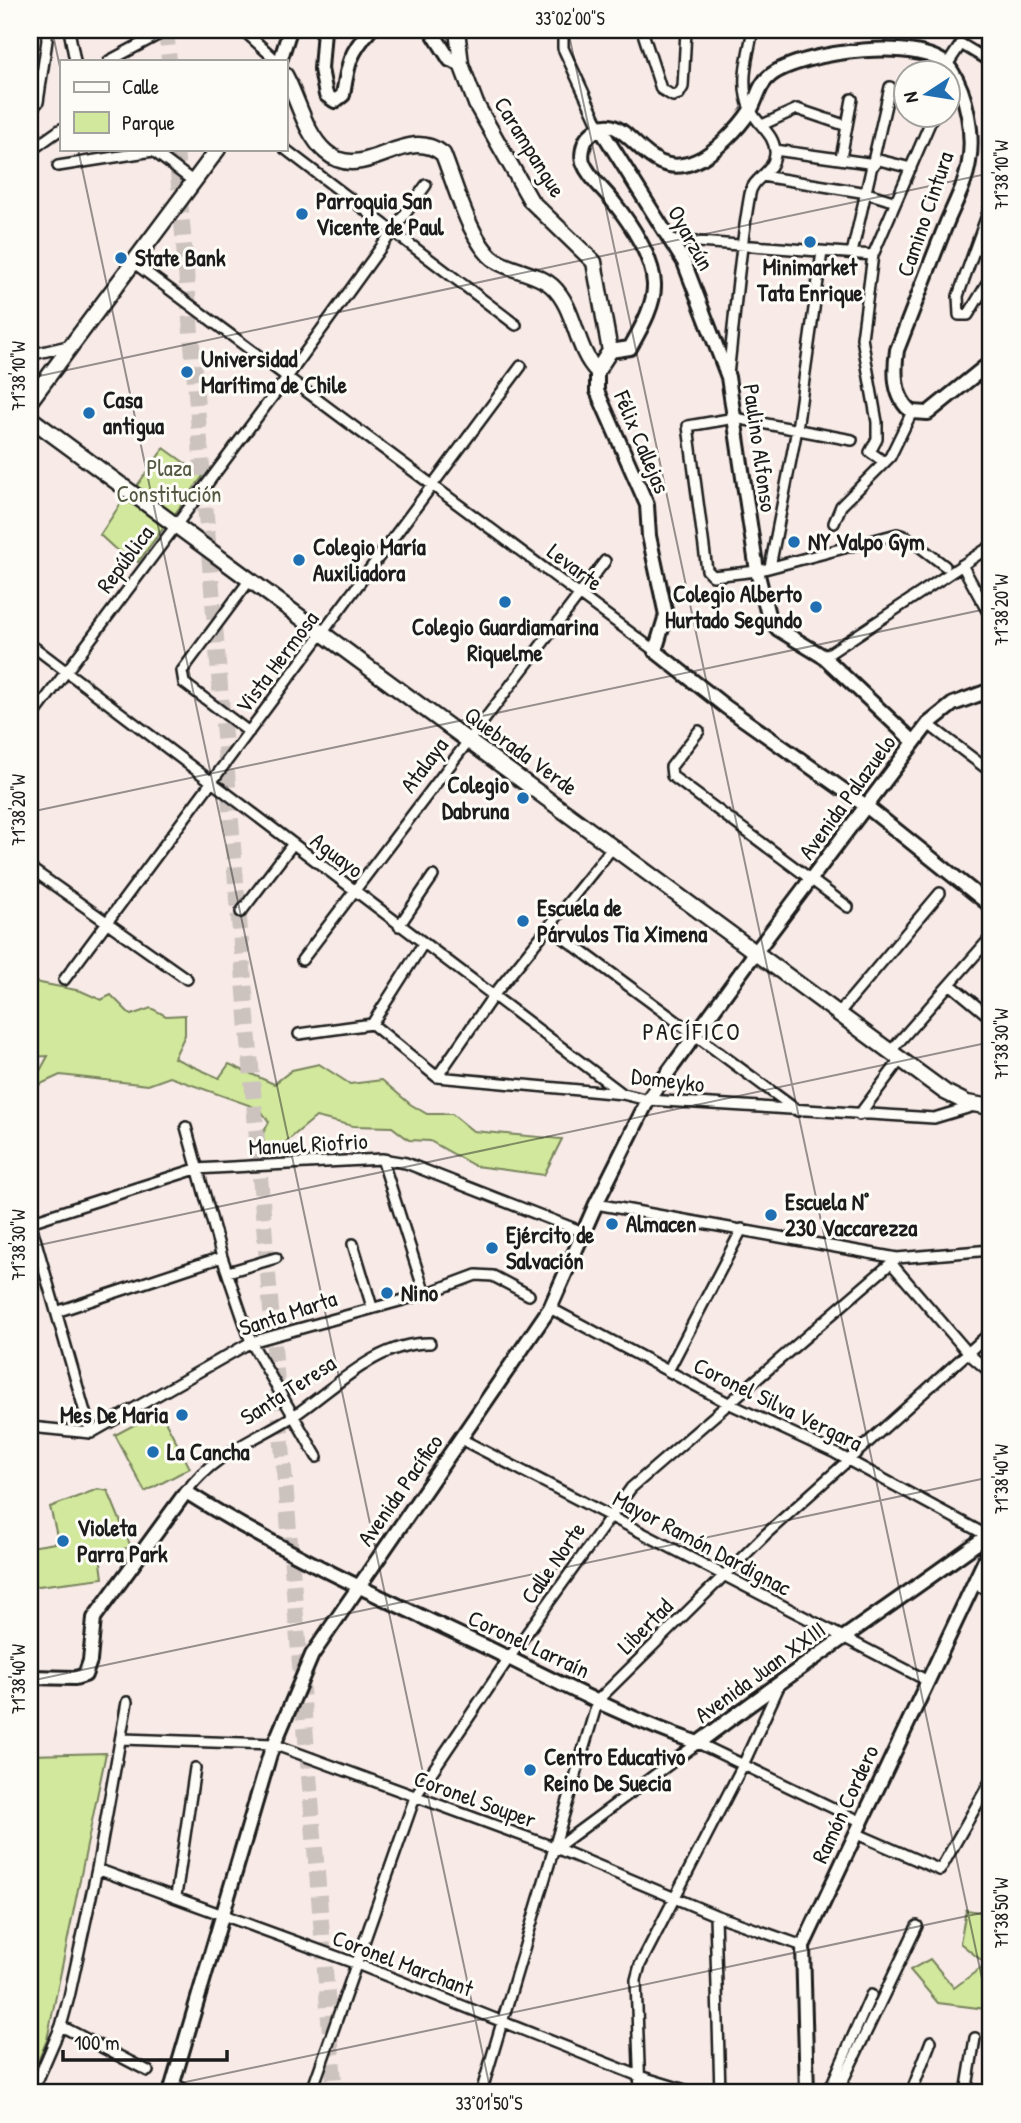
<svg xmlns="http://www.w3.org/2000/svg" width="1021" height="2123" viewBox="0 0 1021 2123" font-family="'Patrick Hand',sans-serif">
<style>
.green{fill:#d2e89d;stroke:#77825c;stroke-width:2}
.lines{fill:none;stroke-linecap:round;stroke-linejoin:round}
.highway-tunnel{stroke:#ccc2be;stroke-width:16;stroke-dasharray:16 8;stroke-linecap:butt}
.street-casing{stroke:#1c1c1c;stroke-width:14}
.secondary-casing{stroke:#1c1c1c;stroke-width:18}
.primary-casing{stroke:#1c1c1c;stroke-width:19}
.street{stroke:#fdfcf7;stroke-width:9}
.secondary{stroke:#fdfcf7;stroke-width:12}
.primary{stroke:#fdfcf7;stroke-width:14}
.ticks{fill:none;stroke:#1c1c1c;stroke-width:2;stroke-opacity:0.45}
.poi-dot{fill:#1f6fb2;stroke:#fdfcf7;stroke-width:2.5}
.labels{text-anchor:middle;stroke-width:6;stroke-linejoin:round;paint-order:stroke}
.street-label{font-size:23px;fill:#1c1c1c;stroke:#fdfcf7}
.poi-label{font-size:23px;font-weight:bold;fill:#1c1c1c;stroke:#fdfcf7;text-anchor:start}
.park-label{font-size:23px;fill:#535943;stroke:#fdfcf7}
.neighbourhood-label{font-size:24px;letter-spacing:2px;fill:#1c1c1c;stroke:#fdfcf7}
.neatline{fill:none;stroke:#1c1c1c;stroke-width:2.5}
.ticks-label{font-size:18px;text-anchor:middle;fill:#1c1c1c}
</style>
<rect width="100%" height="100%" fill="#f8ebe7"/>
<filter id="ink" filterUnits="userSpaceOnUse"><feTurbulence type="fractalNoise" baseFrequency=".0143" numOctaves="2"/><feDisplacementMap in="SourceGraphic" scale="14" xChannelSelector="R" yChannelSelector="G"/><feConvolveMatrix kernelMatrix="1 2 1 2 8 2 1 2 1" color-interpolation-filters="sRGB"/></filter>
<g filter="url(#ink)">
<path class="green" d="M 164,448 L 203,476 L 174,515 L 136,487 Z
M 125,497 L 164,527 L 138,562 L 114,548 L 100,535 Z
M 30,981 L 81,991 L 101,1000 L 111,995 L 131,1015 L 151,1008 L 166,1016 L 185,1015 L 185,1035 L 174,1058 L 219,1078 L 229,1064 L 274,1084 L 292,1070 L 319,1064 L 350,1084 L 382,1080 L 410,1104 L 427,1114 L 452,1114 L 473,1131 L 562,1139 L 544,1175 L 475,1166 L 430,1141 L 409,1140 L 392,1127 L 353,1126 L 316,1117 L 276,1150 L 259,1141 L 269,1122 L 260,1109 L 170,1077 L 148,1085 L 60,1075 L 30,1089 L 48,1056 L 30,1057 Z
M 160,1411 L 190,1468 L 145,1492 L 115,1435 Z
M 98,1489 L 108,1491 L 131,1547 L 100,1555 L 103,1578 L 30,1587 L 30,1547 L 55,1543 L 57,1536 L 50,1507 Z
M 106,1753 L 47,2040 L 30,2080 L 30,1755 Z
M 991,1900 L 991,2032 L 989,2033 L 986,2009 L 938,2003 L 910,1970 L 930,1959 L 954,1988 L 986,1964 L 960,1943 L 966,1910 L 986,1913 Z"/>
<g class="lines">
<path class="highway-tunnel" d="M 166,30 L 169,61
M 176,149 L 335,2093"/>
<defs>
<path id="street" d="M 69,30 L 75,61
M 243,30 L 277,61
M 563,30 L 563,48 L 600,128
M 642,30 L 661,89 L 673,96 L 679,94 L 683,87 L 686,30
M 109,61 L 167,30
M 947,65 L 961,44 L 991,62
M 30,111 L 38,102 L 47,40 L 46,30
M 762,125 L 797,109 L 847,126
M 285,149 L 516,325
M 775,150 L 875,164
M 30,151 L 61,129
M 841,158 L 852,99
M 875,159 L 911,168
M 58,166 L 153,151 L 194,182
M 762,176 L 867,193 L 896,202
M 991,204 L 958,296 L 959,315 L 968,315 L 991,277
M 672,240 L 873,255
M 852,253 L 890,87
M 134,263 L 655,651
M 30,355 L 72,345
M 728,375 C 735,315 739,254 750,194 C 753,177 773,174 775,155 C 777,135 757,125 750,109 C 739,84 748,55 753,30
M 852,440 L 735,418 L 688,426 L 707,570 L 713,576 L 757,571 L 897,534 L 907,537 L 945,566
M 987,459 L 991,457
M 883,461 L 870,452 L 877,439 L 877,422 L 862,338 L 873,255 L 933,116
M 834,523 L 841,506 L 890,457 L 912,412
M 962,565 L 991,618
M 770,567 L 797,429 L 822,252
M 249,581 L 182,671 L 184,683 L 249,732
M 30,644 L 623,1094
M 824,657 L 991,546
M 30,720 L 288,376 L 426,185
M 928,724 L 991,772
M 699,731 L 671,767 L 672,776 L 848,907
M 30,868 L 187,979
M 241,912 L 292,845
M 399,926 L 433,876
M 549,927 L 798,1111
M 302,960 L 605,561
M 64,980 L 521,366
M 950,984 L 991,1018
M 838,1014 L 940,893
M 372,1024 L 437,1077 L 623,1094 L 648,1100 L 934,1118 L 974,1106
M 299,1034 L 372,1024 L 423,944
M 890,1052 L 991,937
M 437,1077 L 493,996 L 613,847
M 859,1115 L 900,1060
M 186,1127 L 222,1257 L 251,1342 L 317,1457
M 382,1159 L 425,1294
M 596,1204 L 897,1258 L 991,1250
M 30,1221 L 91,1433
M 30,1222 L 196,1169 L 382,1159 L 406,1163 L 583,1232
M 353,1244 L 372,1307
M 891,1263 L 970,1355 L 991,1373
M 228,1272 L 276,1258
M 550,1308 L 730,1404 L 835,1453 L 988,1536
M 56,1312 L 222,1257
M 668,1371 L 742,1229
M 30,1427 L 91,1433 L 251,1342 L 425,1294 L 476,1275 L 493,1276 L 529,1295
M 461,1439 L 926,1680
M 186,1492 C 214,1453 256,1440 295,1415 C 336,1387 377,1342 430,1343
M 974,1584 L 991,1591
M 122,1739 L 273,1744 L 556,1848 L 715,1915 L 803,1946
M 855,1833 L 940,1870 L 991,1780
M 556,1848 L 698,1743 L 860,1821
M 97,1869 L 357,1964 L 639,2076 L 695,2093
M 176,1896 L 195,1768
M 715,1915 L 720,2093
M 61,2026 L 148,2071
M 173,2083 L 191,2093
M 32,2093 L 61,2026 L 69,1997 L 97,1869 L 127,1702
M 311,2093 L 415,1797 L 509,1658 L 631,1488 L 897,1258
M 481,2093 L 598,1700 L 766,1534 L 991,1332
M 640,2093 L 636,1980 L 640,1965 L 744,1763 L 780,1684
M 828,2093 L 871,1995
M 837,2093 L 917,1926
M 911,2093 L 931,2041
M 966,2093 L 975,2038"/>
<path id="secondary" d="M 324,30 L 321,69 L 326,95 L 335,101 L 343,95 C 348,64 349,54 370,30
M 431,30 L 450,60 L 461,64
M 280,61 L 290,30
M 600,128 L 684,262 L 728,377 L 757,571 L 769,619 L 778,629 L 824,657 L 913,741
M 610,351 L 630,348 C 640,330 655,305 654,284 C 653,258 631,224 615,204 C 605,190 589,178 583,162 C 581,155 583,143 588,137 C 626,95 639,187 696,161 C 715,153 739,128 750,111 C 758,98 758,85 771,75 C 800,52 928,34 951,70 C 967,94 974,135 969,162 C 966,183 955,203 947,222 C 930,264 914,307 897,350 C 894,371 893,398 912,412 L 928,413 L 991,362
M 597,371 L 597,391 L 647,505 L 649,536 L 666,615 L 655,651 L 726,707 L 866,806 L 991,906
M 30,1677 L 75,1678 L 85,1675 L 90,1661 L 94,1618 L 186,1492 C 281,1552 384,1599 484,1646 C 554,1680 625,1718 698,1743 C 794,1670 894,1604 991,1533
M 170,2093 L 270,1754 L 312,1655 L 550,1308 L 596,1204 L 648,1100 L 755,953 L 928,724 L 953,704 L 991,690
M 807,2093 L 803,1946 L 991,1547"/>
<path id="primary" d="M 285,75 C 298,99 305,134 326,152 C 364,185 405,123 443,154 C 455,183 471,247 498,262 C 514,271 539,274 552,286 C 576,308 575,349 597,371 L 610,351 L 594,262 L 531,201 L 476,104 L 461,64 L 457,30
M 30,401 L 218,149
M 30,418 L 945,1092 L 967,1103 L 991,1107"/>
</defs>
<use href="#street" class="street-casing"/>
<use href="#secondary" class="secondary-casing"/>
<use href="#primary" class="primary-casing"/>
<use href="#street" class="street"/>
<use href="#secondary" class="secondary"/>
<use href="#primary" class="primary"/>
</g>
</g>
<path class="ticks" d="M 52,30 L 61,72M 568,30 L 991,2021M 78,149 L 491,2093M 30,378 L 991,173M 30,812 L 991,608M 30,1247 L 991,1042M 30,1681 L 991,1477M 134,2093 L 991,1911"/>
<g class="poi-dot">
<circle cx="302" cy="214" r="7"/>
<circle cx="810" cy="242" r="7"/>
<circle cx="121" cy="258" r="7"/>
<circle cx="187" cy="372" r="7"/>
<circle cx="89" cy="413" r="7"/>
<circle cx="794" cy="542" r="7"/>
<circle cx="299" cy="560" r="7"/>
<circle cx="505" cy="602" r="7"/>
<circle cx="816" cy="607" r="7"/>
<circle cx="523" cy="798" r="7"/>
<circle cx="523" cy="921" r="7"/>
<circle cx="771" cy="1215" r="7"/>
<circle cx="612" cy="1224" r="7"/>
<circle cx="492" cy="1248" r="7"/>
<circle cx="387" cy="1293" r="7"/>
<circle cx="182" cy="1415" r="7"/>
<circle cx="153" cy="1452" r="7"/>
<circle cx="63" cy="1541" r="7"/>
<circle cx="530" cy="1770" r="7"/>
</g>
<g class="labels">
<g class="street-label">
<text transform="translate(530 147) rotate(58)" y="8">Carampangue</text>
<text transform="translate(925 214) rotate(-71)" y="8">Camino Cintura</text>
<text transform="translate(691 238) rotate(61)" y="8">Oyarzún</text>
<text transform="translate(642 442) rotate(67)" y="8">Félix Callejas</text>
<text transform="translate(760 448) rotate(82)" y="8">Paulino Alfonso</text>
<text transform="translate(125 559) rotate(-53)" y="8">República</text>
<text transform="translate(575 567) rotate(37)" y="8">Levarte</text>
<text transform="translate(277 662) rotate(-53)" y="8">Vista Hermosa</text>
<text transform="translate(521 751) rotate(36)" y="8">Quebrada Verde</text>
<text transform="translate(424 765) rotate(-53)" y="8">Atalaya</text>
<text transform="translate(847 797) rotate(-54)" y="8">Avenida Palazuelo</text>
<text transform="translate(337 855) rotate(37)" y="8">Aguayo</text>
<text transform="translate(668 1080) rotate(7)" y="8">Domeyko</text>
<text transform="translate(308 1144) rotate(-3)" y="8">Manuel Riofrio</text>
<text transform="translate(288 1313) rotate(-18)" y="8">Santa Marta</text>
<text transform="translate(288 1390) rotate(-33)" y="8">Santa Teresa</text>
<text transform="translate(778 1404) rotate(26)" y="8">Coronel Silva Vergara</text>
<text transform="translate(400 1490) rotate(-55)" y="8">Avenida Pacífico</text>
<text transform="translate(702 1543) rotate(28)" y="8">Mayor Ramón Dardignac</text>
<text transform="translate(553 1563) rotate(-55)" y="8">Calle Norte</text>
<text transform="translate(645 1626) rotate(-45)" y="8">Libertad</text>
<text transform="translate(529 1644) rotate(25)" y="8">Coronel Larraín</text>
<text transform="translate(760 1672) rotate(-36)" y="8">Avenida Juan XXIII</text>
<text transform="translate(475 1799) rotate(20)" y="8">Coronel Souper</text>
<text transform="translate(845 1804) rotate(-65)" y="8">Ramón Cordero</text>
<text transform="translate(403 1963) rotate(21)" y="8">Coronel Marchant</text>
</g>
<g class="poi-label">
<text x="316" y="209">Parroquia San<tspan x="316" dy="26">Vicente de Paul</tspan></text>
<text x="135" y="266">State Bank</text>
<text x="810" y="275" text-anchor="middle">Minimarket<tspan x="810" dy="26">Tata Enrique</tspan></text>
<text x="201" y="367">Universidad<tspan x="201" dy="26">Marítima de Chile</tspan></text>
<text x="103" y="408">Casa<tspan x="103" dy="26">antigua</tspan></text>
<text x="808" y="550">NY Valpo Gym</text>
<text x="313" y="555">Colegio María<tspan x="313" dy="26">Auxiliadora</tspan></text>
<text x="802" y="602" text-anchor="end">Colegio Alberto<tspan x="802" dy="26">Hurtado Segundo</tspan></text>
<text x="505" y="635" text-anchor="middle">Colegio Guardiamarina<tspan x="505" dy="26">Riquelme</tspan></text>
<text x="509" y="793" text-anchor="end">Colegio<tspan x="509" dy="26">Dabruna</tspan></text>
<text x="537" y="916">Escuela de<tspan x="537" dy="26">Párvulos Tia Ximena</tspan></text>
<text x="785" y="1210">Escuela N°<tspan x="785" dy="26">230 Vaccarezza</tspan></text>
<text x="626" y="1232">Almacen</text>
<text x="506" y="1243">Ejército de<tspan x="506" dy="26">Salvación</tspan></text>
<text x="401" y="1301">Nino</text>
<text x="168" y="1423" text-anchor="end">Mes De Maria</text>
<text x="167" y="1460">La Cancha</text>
<text x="77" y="1536">Violeta<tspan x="77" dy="26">Parra Park</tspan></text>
<text x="544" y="1765">Centro Educativo<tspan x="544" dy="26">Reino De Suecia</tspan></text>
</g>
<g class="park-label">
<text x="169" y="476">Plaza<tspan x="169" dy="26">Constitución</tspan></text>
</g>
<g class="neighbourhood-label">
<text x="692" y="1040">PACÍFICO</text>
</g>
</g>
<rect width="1021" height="2123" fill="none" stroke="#fdfcf7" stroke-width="77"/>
<rect x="60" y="60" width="228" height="91" fill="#fdfcf7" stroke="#a3a29f" stroke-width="2"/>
<rect x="74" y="82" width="35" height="10" fill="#fdfcf7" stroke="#a3a29f" stroke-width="2"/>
<text x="122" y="94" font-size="21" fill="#1c1c1c">Calle</text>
<rect x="74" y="112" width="35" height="21" fill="#d2e89d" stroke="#a3a29f" stroke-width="2"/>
<text x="122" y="130" font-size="21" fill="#1c1c1c">Parque</text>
<g transform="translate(927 94) rotate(258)"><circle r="33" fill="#fdfcf7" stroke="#a3a29f" stroke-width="2"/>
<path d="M0-5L12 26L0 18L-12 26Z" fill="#1f6fb2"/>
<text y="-10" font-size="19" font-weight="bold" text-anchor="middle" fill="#1c1c1c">N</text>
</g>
<path d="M63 2050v10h164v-10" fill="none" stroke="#1c1c1c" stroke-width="3.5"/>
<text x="74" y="2050" font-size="21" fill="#1c1c1c" stroke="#fdfcf7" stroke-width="5" paint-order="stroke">100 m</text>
<rect x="38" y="38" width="944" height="2046" class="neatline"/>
<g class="ticks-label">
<text x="570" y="25">33°02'00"S</text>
<text transform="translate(1002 175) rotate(-90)" y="6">71°38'10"W</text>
<text transform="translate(19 376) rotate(-90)" y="6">71°38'10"W</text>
<text transform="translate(1002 610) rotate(-90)" y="6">71°38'20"W</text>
<text transform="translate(19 810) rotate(-90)" y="6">71°38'20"W</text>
<text transform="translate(1002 1044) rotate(-90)" y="6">71°38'30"W</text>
<text transform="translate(19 1245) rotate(-90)" y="6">71°38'30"W</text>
<text transform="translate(1002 1479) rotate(-90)" y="6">71°38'40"W</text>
<text transform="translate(19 1679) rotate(-90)" y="6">71°38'40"W</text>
<text transform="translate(1002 1913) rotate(-90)" y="6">71°38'50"W</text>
<text x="489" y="2110">33°01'50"S</text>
</g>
</svg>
